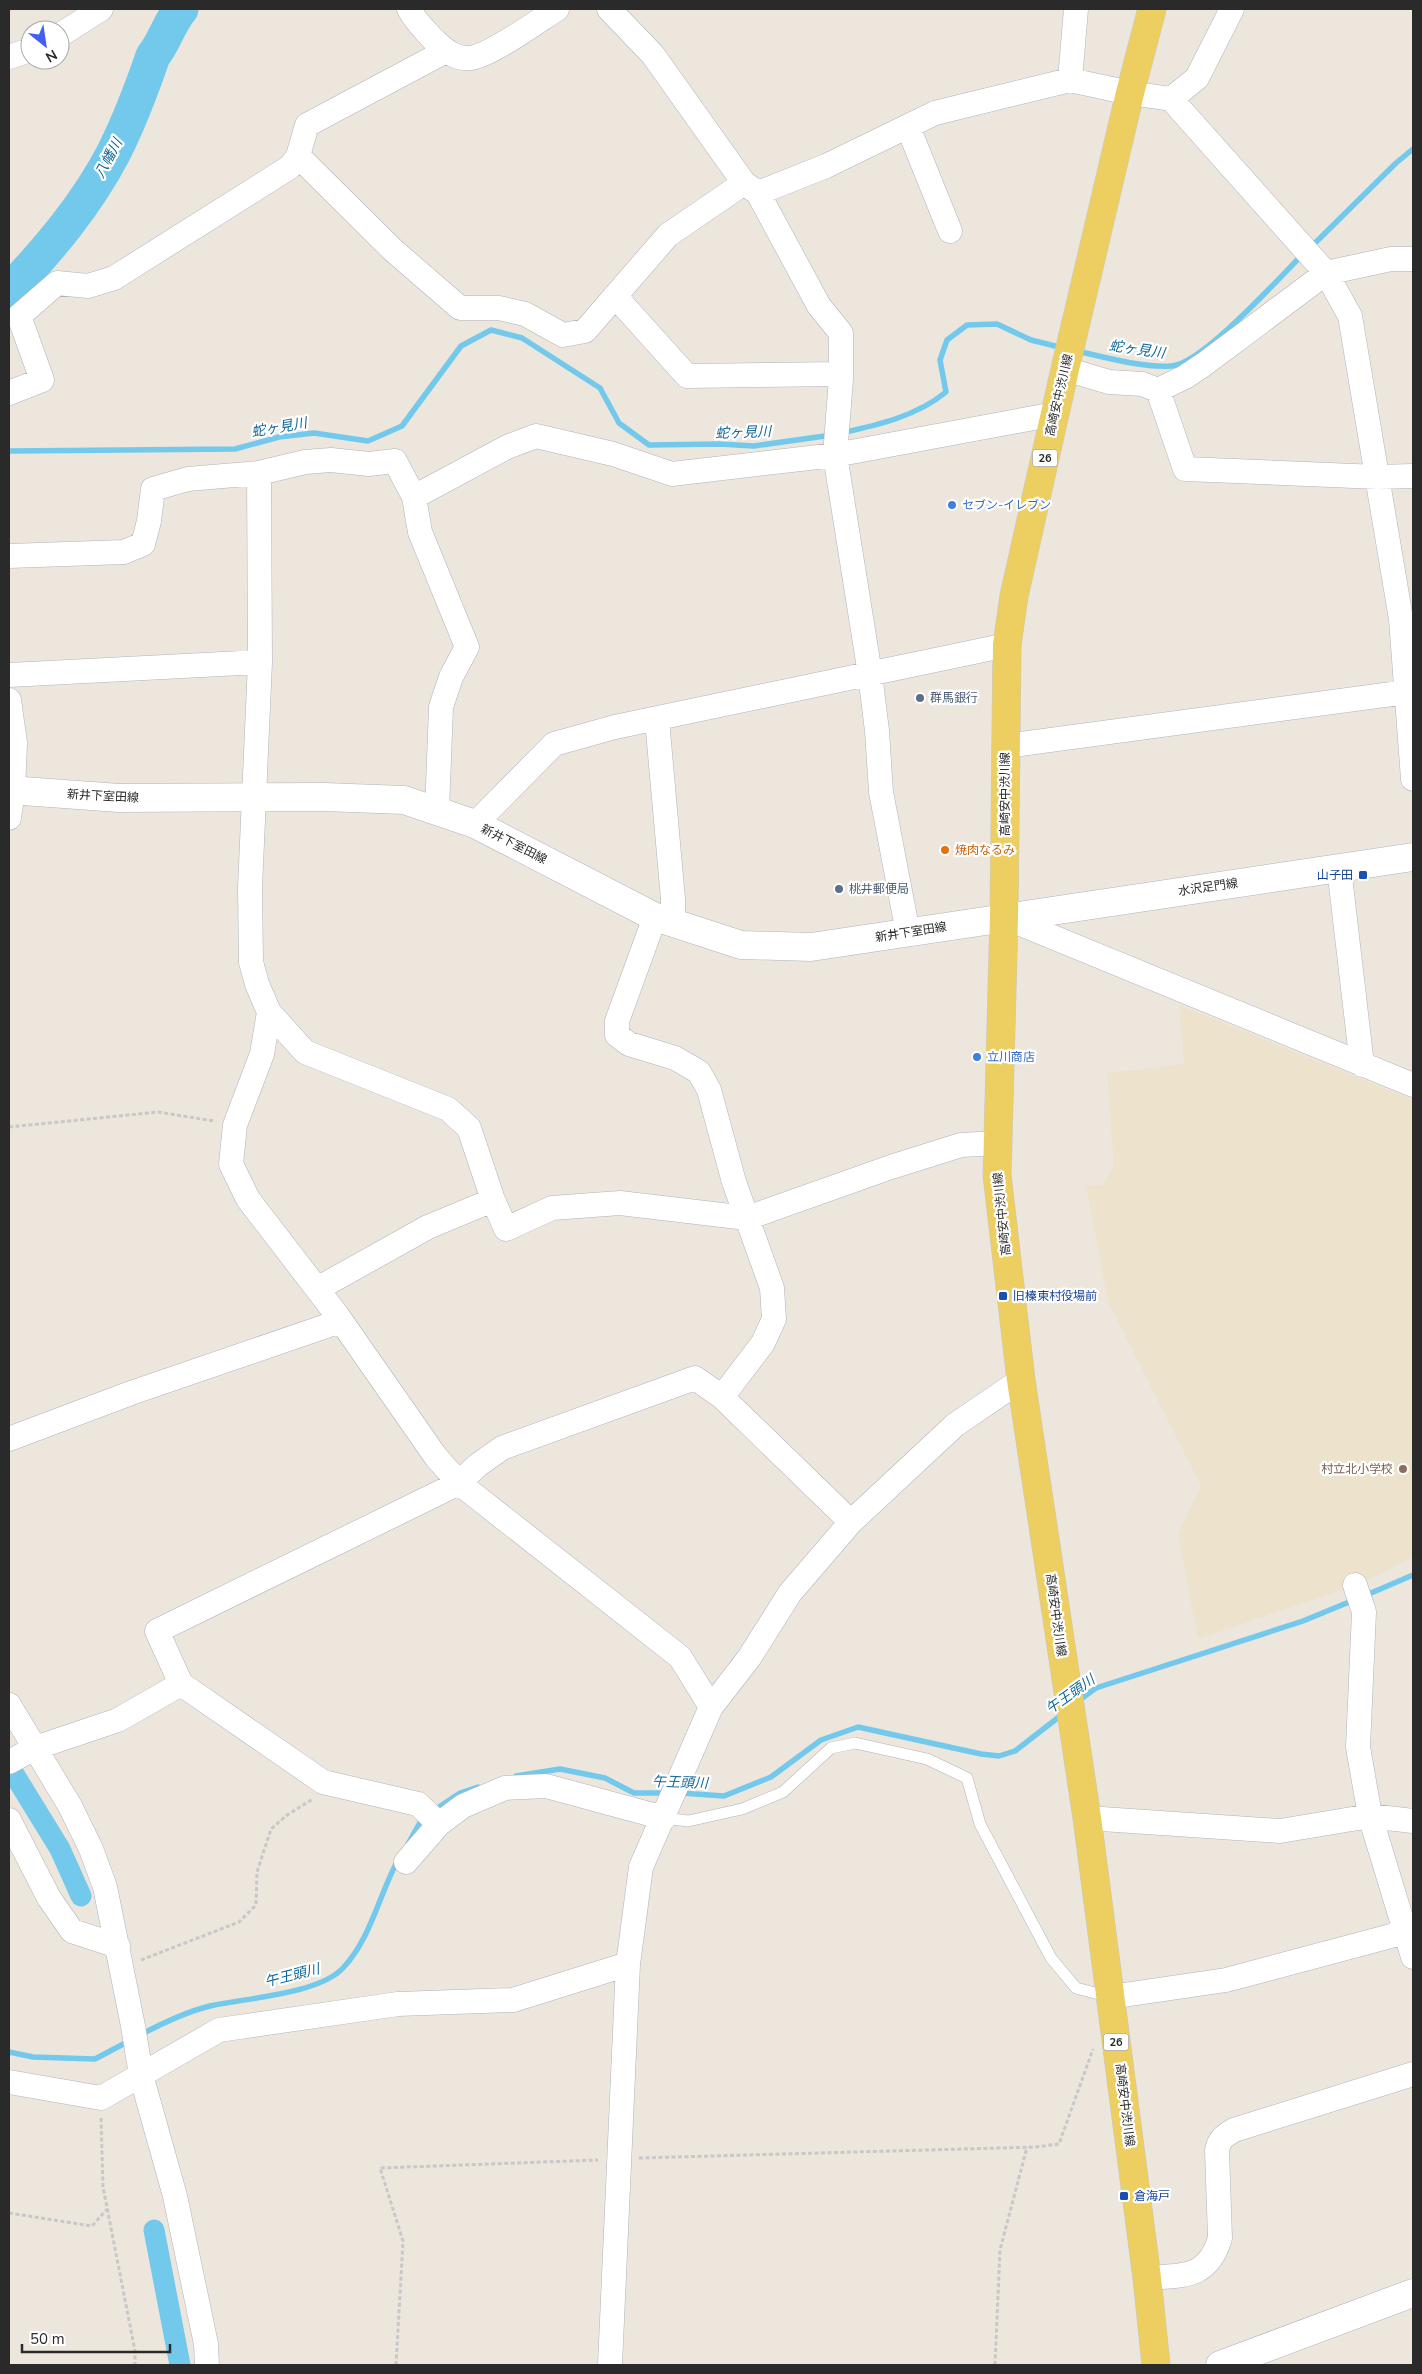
<svg xmlns="http://www.w3.org/2000/svg" width="1422" height="2374" viewBox="0 0 1422 2374" font-family="'Nunito Sans','Noto Sans JP',sans-serif">
<style>
.education{fill:#ede3cd}
.lines{fill:none;stroke-linecap:round;stroke-linejoin:round}
.stream{stroke:#72c9ec;stroke-width:5.5}
.canal{stroke:#72c9ec;stroke-width:21}
.river{stroke:#72c9ec;stroke-width:35}
.lane-casing{stroke:#b0b3be;stroke-width:12}
.street-casing{stroke:#b0b3be;stroke-width:25}
.secondary-casing{stroke:#b0b3be;stroke-width:29}
.primary-casing{stroke:#c8c8c8;stroke-width:29}
.path{stroke:#c8c8c8;stroke-width:3;stroke-dasharray:4 2.5;stroke-linecap:butt}
.lane{stroke:#fff;stroke-width:11}
.street{stroke:#fff;stroke-width:24}
.secondary{stroke:#fff;stroke-width:28}
.primary{stroke:#edcf61;stroke-width:28}
.shop-dot{fill:#3f7fe0;stroke:#fff;stroke-width:2}
.service-dot{fill:#5c6f8a;stroke:#fff;stroke-width:2}
.food-dot{fill:#e8710a;stroke:#fff;stroke-width:2}
.transit-dot{fill:#1a4fb4;stroke:#fff;stroke-width:2}
.education-dot{fill:#8d6e63;stroke:#fff;stroke-width:2}
.labels{text-anchor:middle;stroke-width:4.5;stroke-linejoin:round;paint-order:stroke}
.shield{fill:#fff;stroke:#6a6a6a;stroke-width:1}
.shield-label{font-size:11px;font-weight:bold;fill:#2a2a2a}
.street-label{font-size:12px;fill:#2a2a2a;stroke:#fff}
.shop-label{font-size:12px;fill:#366cbe;stroke:#fff;text-anchor:start}
.service-label{font-size:12px;fill:#4e5e75;stroke:#fff;text-anchor:start}
.food-label{font-size:12px;fill:#c56008;stroke:#fff;text-anchor:start}
.transit-label{font-size:12px;fill:#164399;stroke:#fff;text-anchor:start}
.education-label{font-size:12px;fill:#785e54;stroke:#fff;text-anchor:end}
.water-label{font-size:14px;font-style:italic;fill:#106799;stroke:#fff}
</style>
<rect width="100%" height="100%" fill="#ece6dd"/>
<path class="education" d="M 1179,1005 L 1413,1100 L 1413,1557 L 1381,1574 L 1341,1590 L 1198,1639 L 1178,1534 L 1201,1486 L 1108,1301 L 1086,1186 L 1102,1185 L 1114,1166 L 1107,1073 L 1184,1064 Z"/>
<g class="lines">
<path class="stream" d="M 1310,248 L 1396,163 L 1413,149
M 1077,351 C 1103,357 1144,368 1171,366 C 1201,365 1279,278 1303,254
M 841,433 C 878,425 917,416 946,392 L 940,360 L 947,340 L 967,325 L 997,324 L 1031,340 L 1063,348
M 9,451 L 235,449 L 279,437 L 314,433 L 368,441 L 402,426 L 461,346 L 491,330 L 522,338 L 600,388 L 619,423 L 649,445 L 719,444 L 754,446 L 832,435
M 1364,1596 L 1413,1575
M 1077,1702 L 1096,1688 L 1303,1621 L 1354,1600
M 516,1776 L 560,1769 L 605,1778 L 634,1793 L 666,1793
M 681,1793 L 724,1796 L 771,1777 L 821,1740 L 858,1727 L 981,1754 L 999,1756 L 1015,1751 L 1064,1713
M 433,1811 L 460,1793 L 478,1787
M 408,1844 L 423,1817
M 140,2035 C 159,2025 189,2011 210,2006 C 246,1998 319,1994 343,1968 C 371,1938 379,1895 398,1860
M 9,2052 L 33,2057 L 95,2059 L 129,2041"/>
<path class="canal" d="M 9,1766 L 60,1849 L 81,1896
M 154,2230 L 180,2365"/>
<path class="river" d="M 9,291 C 49,249 87,204 114,152 C 129,122 142,88 153,56 C 165,41 169,23 181,9"/>
<defs>
<path id="lane" d="M 664,1818 L 688,1821 L 742,1809 L 783,1792 L 831,1748 L 855,1743 L 927,1759 L 967,1778 L 980,1824 L 1051,1958 L 1076,1988 L 1110,1997"/>
<path id="street" d="M 409,9 C 415,21 424,29 433,39 C 443,48 454,60 470,58 C 490,56 538,21 557,9
M 609,9 L 653,55 L 744,183 L 758,193 L 819,306 L 841,333 L 841,379 L 835,455 L 870,674 L 877,731 L 881,792 L 908,933
M 60,35 L 101,9
M 9,57 L 30,50
M 1070,80 L 1076,9
M 1171,99 L 1197,78 L 1232,9
M 908,127 L 950,231
M 298,156 L 394,251 L 460,308 L 499,308 L 525,314 L 563,335 L 585,331 L 668,235 L 744,183
M 758,193 L 826,166 L 935,113 L 1070,80 L 1130,93 L 1171,99 L 1326,273 L 1350,316 L 1401,619 L 1413,779
M 615,296 L 687,376 L 841,374
M 1065,369 L 1109,382 L 1142,384 L 1158,390 L 1185,377 L 1203,365 L 1326,273 L 1391,259 L 1413,259
M 1158,390 L 1185,469 L 1378,477 L 1413,476
M 9,393 L 42,380 L 19,316 L 57,283 L 88,286 L 114,278 L 290,167 L 298,156 L 307,125 L 446,51
M 259,473 L 260,662 L 250,888 L 251,962 L 257,984 L 269,1012 L 262,1054 L 235,1125 L 231,1164 L 248,1199 L 337,1315 L 436,1457 L 459,1483 L 680,1657 L 711,1707
M 414,497 L 507,447 L 536,436 L 613,454 L 672,474 L 835,455 L 1055,414
M 9,556 L 124,552 L 143,544 L 149,521 L 153,489 L 188,479 L 259,473 L 305,462 L 331,460 L 369,464 L 395,461 L 414,497 L 420,532 L 467,647 L 451,677 L 441,707 L 437,811
M 9,675 L 260,662
M 9,700 L 15,743 L 13,790 L 9,818
M 657,720 L 673,899 L 673,923
M 1005,746 L 1407,692
M 475,824 L 554,744 L 615,727 L 1007,645
M 1339,868 L 1362,1065
M 655,917 L 617,1021 L 617,1035 L 629,1044 L 675,1058 L 699,1072 L 709,1090 L 734,1182 L 772,1288 L 774,1319 L 763,1343 L 722,1397
M 1004,917 L 1413,1085
M 269,1012 L 305,1052 L 448,1109 L 469,1128 L 493,1200 L 506,1229 L 552,1208 L 620,1203 L 747,1218 L 891,1167 L 961,1145 L 998,1143
M 317,1289 L 428,1227 L 493,1200
M 9,1439 L 131,1393 L 341,1321
M 1355,1585 L 1364,1612 L 1358,1747 L 1370,1816 L 1413,1957
M 181,1684 L 323,1782 L 418,1804 L 439,1824
M 9,1705 L 70,1806 L 91,1849 L 105,1887 L 133,2026 L 141,2075 L 175,2196 L 206,2344 L 207,2365
M 9,1762 L 35,1748 L 118,1720 L 181,1684 L 157,1631 L 459,1483 L 478,1465 L 502,1448 L 695,1378 L 722,1397 L 851,1522
M 1087,1818 L 1280,1831 L 1370,1816 L 1413,1821
M 9,1820 L 49,1898 L 72,1931 L 118,1946
M 406,1862 L 439,1824 L 463,1806 L 505,1788 L 546,1786 L 664,1818
M 1110,1997 L 1226,1980 L 1406,1932
M 9,2082 L 101,2098 L 219,2030 L 398,2004 L 513,2000 L 628,1964
M 1147,2278 C 1183,2275 1208,2279 1220,2238 L 1217,2151 C 1219,2139 1224,2136 1234,2130 L 1413,2074
M 610,2365 L 628,1964 L 641,1867 L 711,1707 L 749,1658 L 790,1593 L 851,1522 L 955,1425 L 1021,1380"/>
<path id="secondary" d="M 9,790 L 119,798 L 324,797 L 404,800 L 475,824 L 655,917 L 741,945 L 811,947 L 1413,857
M 1220,2365 L 1413,2293"/>
<path id="primary" d="M 1152,9 L 1130,93 L 1065,369 L 1014,596 L 1007,645 L 1004,917 L 997,1175 L 1021,1380 L 1087,1818 L 1147,2278 L 1156,2365"/>
</defs>
<use href="#lane" class="lane-casing"/>
<use href="#street" class="street-casing"/>
<use href="#secondary" class="secondary-casing"/>
<use href="#primary" class="primary-casing"/>
<path class="path" d="M 9,1127 L 158,1112 L 214,1121
M 141,1960 L 239,1922 L 256,1905 L 257,1872 L 271,1829 L 287,1815 L 313,1799
M 101,2118 L 103,2187 L 135,2351 L 135,2365
M 639,2158 L 1035,2147 L 1059,2144 L 1093,2049
M 9,2213 L 92,2226 L 107,2209
M 396,2365 L 403,2241 L 380,2168 L 598,2160
M 995,2365 L 1000,2250 L 1027,2147"/>
<use href="#lane" class="lane"/>
<use href="#street" class="street"/>
<use href="#secondary" class="secondary"/>
<use href="#primary" class="primary"/>
</g>
<g class="shop-dot">
<circle cx="952" cy="505" r="5"/>
<circle cx="977" cy="1057" r="5"/>
</g>
<g class="service-dot">
<circle cx="920" cy="698" r="5"/>
<circle cx="839" cy="889" r="5"/>
</g>
<circle class="food-dot" cx="945" cy="850" r="5"/>
<g class="transit-dot">
<rect x="1358" y="870" width="10" height="10" rx="2.5"/>
<rect x="998" y="1291" width="10" height="10" rx="2.5"/>
<rect x="1119" y="2191" width="10" height="10" rx="2.5"/>
</g>
<circle class="education-dot" cx="1403" cy="1469" r="5"/>
<g class="labels">
<g class="shield">
<rect x="1032.5" y="449.5" width="25" height="17" rx="4"/>
<rect x="1103.5" y="2033.5" width="25" height="17" rx="4"/>
</g>
<g class="shield-label">
<text x="1045" y="462">26</text>
<text x="1116" y="2046">26</text>
</g>
<g class="street-label">
<text transform="translate(1059 395) rotate(-77)" y="4">高崎安中渋川線</text>
<text transform="translate(1005 794) rotate(-90)" y="4">高崎安中渋川線</text>
<text transform="translate(103 796) rotate(3)" y="4">新井下室田線</text>
<text transform="translate(514 844) rotate(27)" y="4">新井下室田線</text>
<text transform="translate(1208 887) rotate(-8)" y="4">水沢足門線</text>
<text transform="translate(911 932) rotate(-9)" y="4">新井下室田線</text>
<text transform="translate(1002 1214) rotate(-96)" y="4">高崎安中渋川線</text>
<text transform="translate(1056 1615) rotate(82)" y="4">高崎安中渋川線</text>
<text transform="translate(1125 2105) rotate(83)" y="4">高崎安中渋川線</text>
</g>
<g class="shop-label">
<text x="962" y="509">セブン-イレブン</text>
<text x="987" y="1061">立川商店</text>
</g>
<g class="service-label">
<text x="930" y="702">群馬銀行</text>
<text x="849" y="893">桃井郵便局</text>
</g>
<g class="food-label">
<text x="955" y="854">焼肉なるみ</text>
</g>
<g class="transit-label">
<text x="1353" y="879" text-anchor="end">山子田</text>
<text x="1013" y="1300">旧榛東村役場前</text>
<text x="1134" y="2200">倉海戸</text>
</g>
<g class="education-label">
<text x="1393" y="1473">村立北小学校</text>
</g>
<g class="water-label">
<text transform="translate(108 158) rotate(-62)" y="5">八幡川</text>
<text transform="translate(1137 349) rotate(8)" y="5">蛇ヶ見川</text>
<text transform="translate(279 427) rotate(-10)" y="5">蛇ヶ見川</text>
<text transform="translate(743 432) rotate(-2)" y="5">蛇ヶ見川</text>
<text transform="translate(1070 1694) rotate(-35)" y="5">午王頭川</text>
<text transform="translate(680 1782) rotate(2)" y="5">午王頭川</text>
<text transform="translate(292 1975) rotate(-14)" y="5">午王頭川</text>
</g>
</g>
<rect width="1422" height="2374" fill="none" stroke="#2a2a2a" stroke-width="20"/>
<g transform="translate(45 45) rotate(150)"><circle r="24" fill="#ffffff" stroke="#aaaaaa"/>
<path d="M0-4L9 19L0 12L-9 19Z" fill="#405ff6"/>
<text y="-8" font-size="14" font-weight="bold" text-anchor="middle" fill="#2a2a2a">N</text>
</g>
<path d="M22 2344v8h148v-8" fill="none" stroke="#2a2a2a" stroke-width="2.5"/>
<text x="30" y="2344" font-size="15" fill="#2a2a2a" stroke="#ffffff" stroke-width="4" paint-order="stroke">50 m</text>
</svg>
